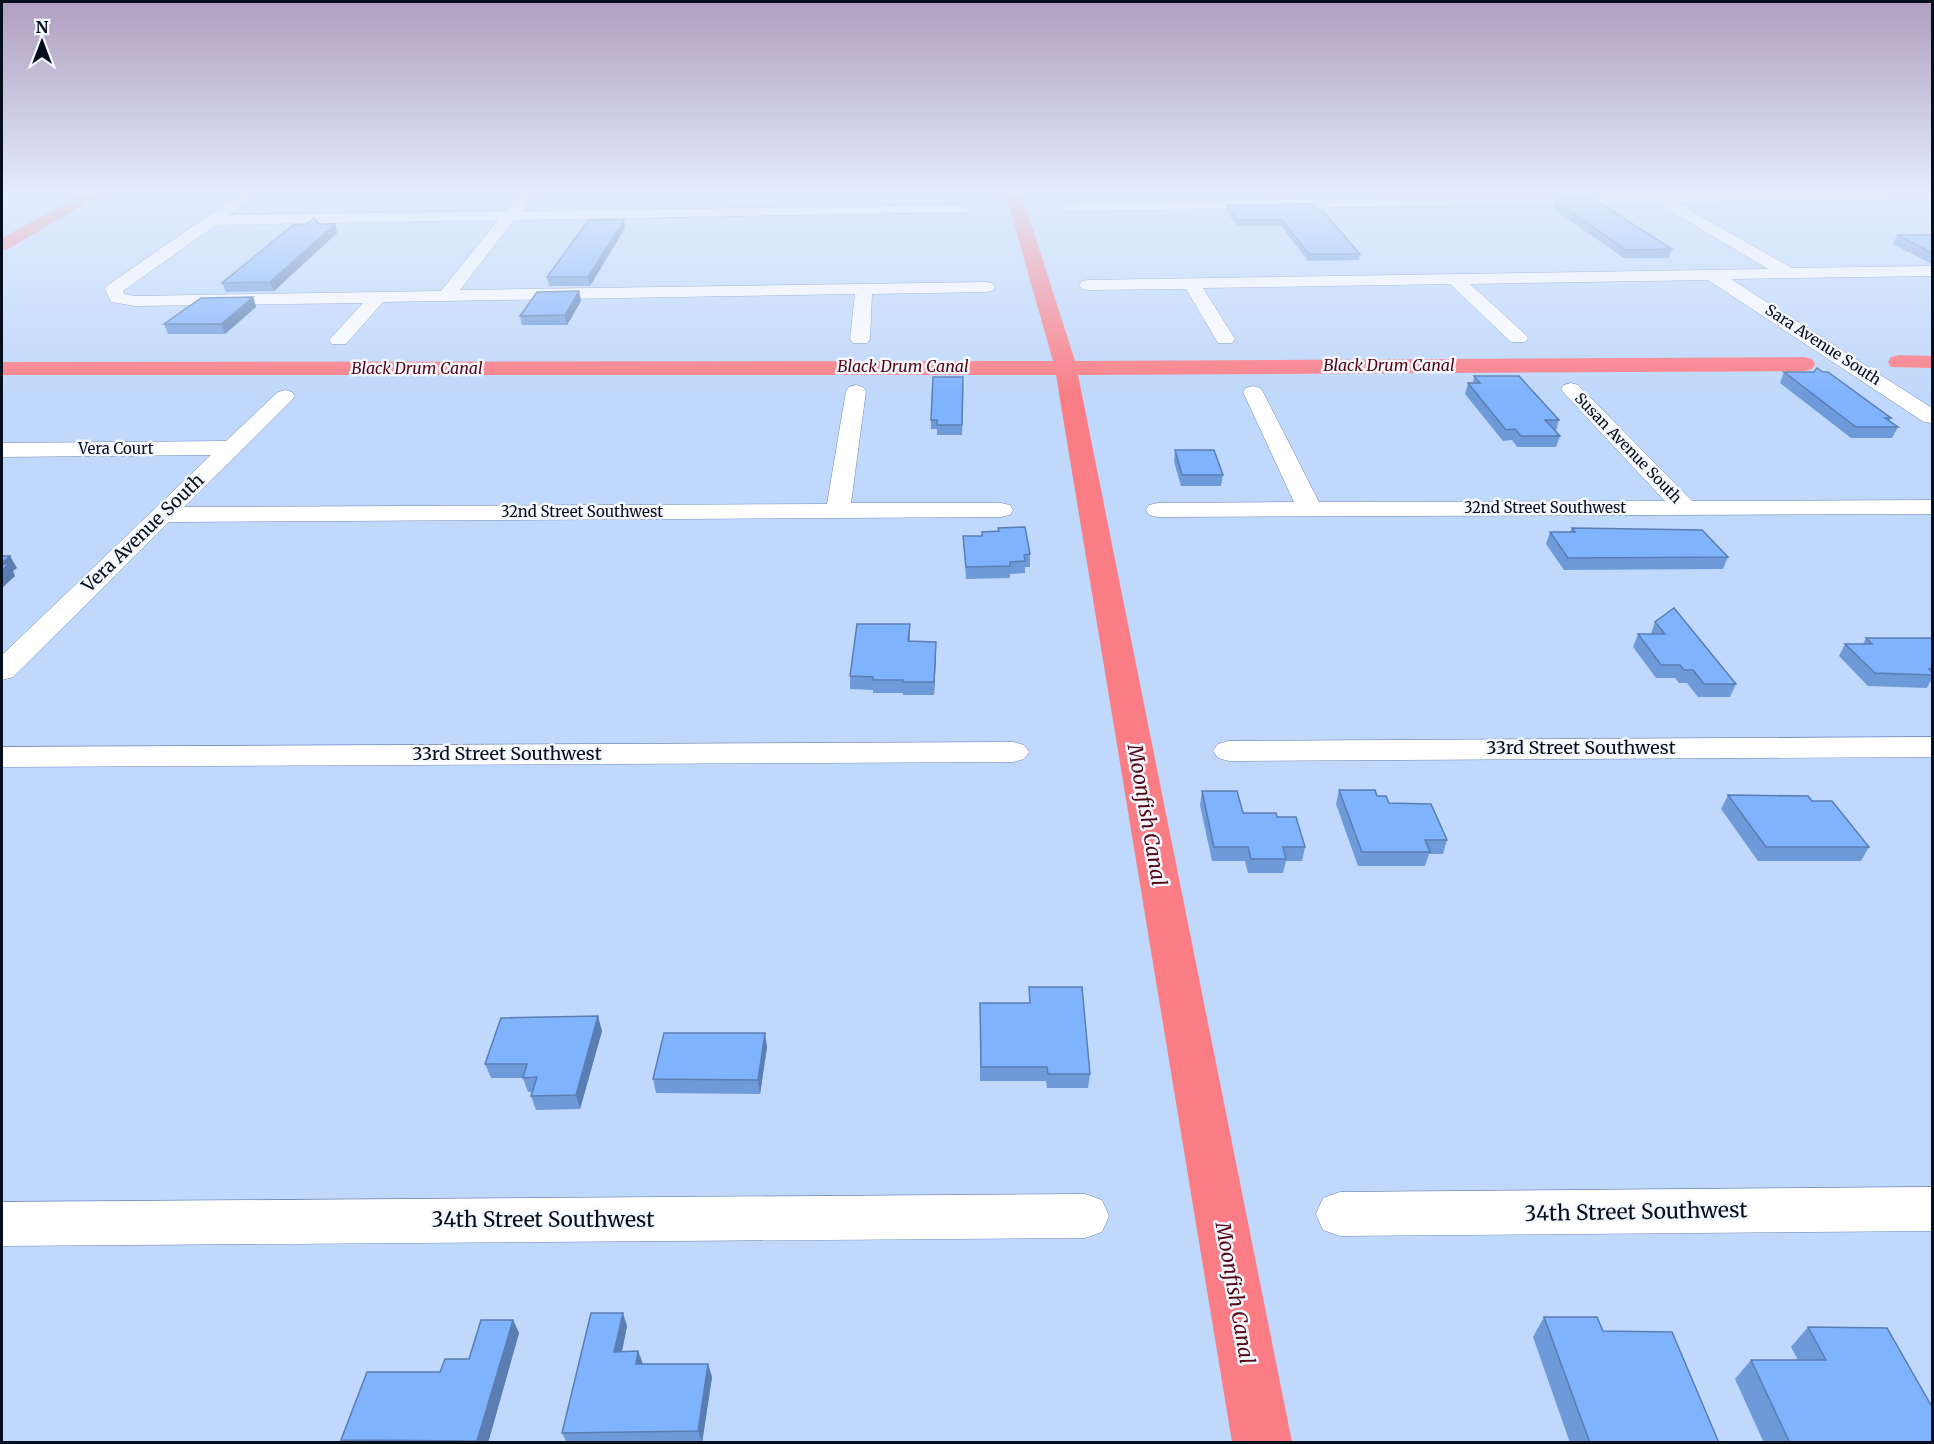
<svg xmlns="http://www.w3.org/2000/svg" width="1934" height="1444" viewBox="0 0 1934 1444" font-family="Merriweather,serif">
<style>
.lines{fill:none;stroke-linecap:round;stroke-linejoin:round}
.canal{fill:#fa7d85;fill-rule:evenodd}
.minor-casing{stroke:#6e89b2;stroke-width:1}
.minor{fill:#fff;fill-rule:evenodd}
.wall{fill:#6e9ada}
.shaded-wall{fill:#5a7db2}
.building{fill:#80b3fe;stroke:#5a7db2;stroke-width:1.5}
.labels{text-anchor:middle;stroke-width:5;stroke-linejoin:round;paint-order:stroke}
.far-street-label{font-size:15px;fill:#050e1d;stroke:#f4f7fc}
.far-water-label{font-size:16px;font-style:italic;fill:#540415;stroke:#f4f7fc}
.street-label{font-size:18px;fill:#050e1d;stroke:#f4f7fc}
.water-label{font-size:20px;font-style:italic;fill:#540415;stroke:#f4f7fc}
.near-street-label{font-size:21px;fill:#050e1d;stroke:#f4f7fc}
</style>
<rect width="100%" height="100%" fill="#c0d8fb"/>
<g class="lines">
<path class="canal" d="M 86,192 L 106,192 L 8,249 L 2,250 L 2,238 Z
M 1005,192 L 1021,192 L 1075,361 L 1804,357 L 1812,359 L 1815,364 L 1812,369 L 1804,371 L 1078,375 L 1292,1442 L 1232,1442 L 1056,375 L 2,375 L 2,362 L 1053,361 Z
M 1899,355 L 1932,356 L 1932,368 L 1891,367 L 1888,362 L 1891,357 Z"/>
<defs>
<path id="minor" d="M 242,192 L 259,192 L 229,215 L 506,211 L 521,192 L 536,192 L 522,211 L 962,205 L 969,209 L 967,212 L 514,220 L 460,290 L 986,282 L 992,283 L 995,287 L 992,291 L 986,292 L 872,294 L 870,339 L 867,343 L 853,343 L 850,339 L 855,294 L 383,302 L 346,344 L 332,344 L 329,340 L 363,303 L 135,306 L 111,302 L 105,289 L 108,285 ZM 498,220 L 441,291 L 135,296 L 124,294 L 123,291 L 216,225 Z
M 1831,192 L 1932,192 L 1932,199 L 1677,203 L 1792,268 L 1932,266 L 1932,276 L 1731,279 L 1932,408 L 1932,423 L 1924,422 L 1708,280 L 1470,284 L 1525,334 L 1528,338 L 1525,342 L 1511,342 L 1450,284 L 1203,288 L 1235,339 L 1232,343 L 1218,343 L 1186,289 L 1088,290 L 1082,289 L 1079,285 L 1082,281 L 1088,280 L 1768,269 L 1657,203 L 1068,211 L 1061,207 L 1068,203 Z
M 1571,383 L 1578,385 L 1692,501 L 1932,500 L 1932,514 L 1158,517 L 1149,515 L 1146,510 L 1149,505 L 1158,503 L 1294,502 L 1243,392 L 1246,388 L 1253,386 L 1260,388 L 1263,392 L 1319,502 L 1665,501 L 1564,393 L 1561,389 L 1564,385 Z
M 856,385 L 863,387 L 866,391 L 851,503 L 1001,503 L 1010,505 L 1013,510 L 1010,515 L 1001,517 L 169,522 L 13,677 L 2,680 L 2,655 L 211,455 L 2,457 L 2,443 L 226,441 L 278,392 L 285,390 L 292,392 L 295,396 L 292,400 L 184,507 L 827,504 L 846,391 L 849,387 Z
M 1932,737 L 1932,757 L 1229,761 L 1218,758 L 1213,751 L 1218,744 L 1229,741 Z
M 1013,742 L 1024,745 L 1029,752 L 1024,759 L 1013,762 L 2,767 L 2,747 Z
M 1932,1187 L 1932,1231 L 1340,1236 L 1323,1230 L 1316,1214 L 1323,1198 L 1340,1192 Z
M 1085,1194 L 1102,1200 L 1109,1216 L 1102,1232 L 1085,1238 L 2,1246 L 2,1202 Z"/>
</defs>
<use href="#minor" class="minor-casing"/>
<use href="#minor" class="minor"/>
</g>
<path class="wall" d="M 1212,192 L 1301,192 L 1300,197 L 1217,199 Z
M 1556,201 L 1672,249 L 1669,258 L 1624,258 L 1553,209 Z
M 1313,204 L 1360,254 L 1359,260 L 1308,261 L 1281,226 L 1237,226 L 1226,211 L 1227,205 Z
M 319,224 L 335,224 L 337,233 L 274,291 L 226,292 L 222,283 Z
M 625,228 L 590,286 L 549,286 L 547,277 Z
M 1897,235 L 1932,235 L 1932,264 L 1893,244 Z
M 579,291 L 581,301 L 567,325 L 522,325 L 520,316 Z
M 253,297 L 256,307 L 225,334 L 168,334 L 164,324 Z
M 1784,372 L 1891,418 L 1889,421 L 1898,427 L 1892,438 L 1851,438 L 1780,383 Z
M 1474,376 L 1559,420 L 1556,431 L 1555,431 L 1560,436 L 1556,447 L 1517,447 L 1512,440 L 1503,441 L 1465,394 L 1468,383 L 1473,383 Z
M 963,377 L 962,435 L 937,435 L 937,429 L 931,429 L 931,420 Z
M 1175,450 L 1223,475 L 1221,486 L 1181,486 L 1174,462 Z
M 998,528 L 1030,554 L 1030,567 L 1025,567 L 1025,573 L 1010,574 L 1010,578 L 966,579 L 963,536 L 982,536 L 998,531 Z
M 1572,528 L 1728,557 L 1723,569 L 1564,570 L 1546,544 L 1550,532 L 1570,532 Z
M 1655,622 L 1736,684 L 1730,697 L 1698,697 L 1687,683 L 1679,683 L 1675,678 L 1656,678 L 1633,647 L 1638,634 L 1651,634 Z
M 910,624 L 910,641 L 936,654 L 934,695 L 903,695 L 903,693 L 873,693 L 873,690 L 850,689 L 850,676 Z
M 1866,638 L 1932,638 L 1932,682 L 1930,682 L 1927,688 L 1868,686 L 1839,656 L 1845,644 L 1863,644 Z
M 1339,790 L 1389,803 L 1447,840 L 1443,854 L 1429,854 L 1425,866 L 1358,866 L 1336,804 Z
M 1202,791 L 1243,813 L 1277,817 L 1305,847 L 1302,861 L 1286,861 L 1283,873 L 1248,873 L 1245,861 L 1212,861 L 1200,805 Z
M 1728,795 L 1812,801 L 1869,847 L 1861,861 L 1758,861 L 1721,809 Z
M 1029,987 L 1090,1074 L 1088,1088 L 1047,1088 L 1046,1081 L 980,1081 L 980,1003 L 1029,1003 Z
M 602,1031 L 580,1109 L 536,1110 L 531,1096 L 533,1092 L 528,1092 L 523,1078 L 491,1078 L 485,1064 Z
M 767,1047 L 760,1094 L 656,1093 L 653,1079 Z
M 1544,1317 L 1603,1331 L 1719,1443 L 1570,1443 L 1533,1337 Z
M 513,1320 L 519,1333 L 488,1443 L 343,1443 L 341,1440 L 440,1372 L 469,1359 Z
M 627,1326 L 622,1352 L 638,1351 L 643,1364 L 708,1364 L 712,1377 L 702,1443 L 567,1443 L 562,1433 Z
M 1808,1327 L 1932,1443 L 1764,1443 L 1735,1379 L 1751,1360 L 1798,1360 L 1791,1347 Z"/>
<path class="shaded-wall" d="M 624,220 L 625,228 L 590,286 L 588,277 Z
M 335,224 L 337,233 L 274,291 L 270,282 Z
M 579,291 L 581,301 L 567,325 L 565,315 Z
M 253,297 L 256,307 L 225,334 L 221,324 Z
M 10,556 L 17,568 L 13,571 L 15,576 L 2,588 L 2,563 Z
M 936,642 L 936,654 L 934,695 L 934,682 Z
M 598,1016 L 602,1031 L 580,1109 L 576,1095 Z
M 765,1033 L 767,1047 L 760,1094 L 758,1080 Z
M 623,1313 L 627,1326 L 619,1365 L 614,1352 Z
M 513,1320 L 519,1333 L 488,1443 L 478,1443 L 477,1441 Z
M 638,1351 L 643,1364 L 636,1364 Z
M 708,1364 L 712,1377 L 702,1443 L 698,1431 Z"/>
<path class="building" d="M 1557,198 L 1592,198 L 1672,249 L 1626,250 L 1556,201 Z
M 1313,204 L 1319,210 L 1322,210 L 1360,254 L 1309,254 L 1282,220 L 1238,220 L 1227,205 Z
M 314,218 L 319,224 L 335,224 L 270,282 L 222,283 L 293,225 L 304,225 Z
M 589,220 L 624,220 L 588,277 L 547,277 Z
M 1897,235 L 1932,235 L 1932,253 Z
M 579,291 L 565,315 L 520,316 L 537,292 Z
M 253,297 L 221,324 L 164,324 L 201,298 Z
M 1817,368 L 1823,372 L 1828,372 L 1891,418 L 1885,418 L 1898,427 L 1856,427 L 1784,372 L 1814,372 Z
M 1474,376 L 1519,376 L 1559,420 L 1545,420 L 1560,436 L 1521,436 L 1515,429 L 1506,430 L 1468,383 L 1480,383 Z
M 933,377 L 963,377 L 962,425 L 937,425 L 937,420 L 931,420 Z
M 1175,450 L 1214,450 L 1223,475 L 1182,475 Z
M 1025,527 L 1030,554 L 1024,555 L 1025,561 L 1010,562 L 1010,566 L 966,567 L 963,536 L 982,536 L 982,532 L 999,531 L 998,528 Z
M 1572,528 L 1702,530 L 1728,557 L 1568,558 L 1550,532 L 1575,532 Z
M 2,556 L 10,556 L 2,563 Z
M 2,564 L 9,564 L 2,570 Z
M 1674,608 L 1736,684 L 1704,684 L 1693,670 L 1684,670 L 1680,665 L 1661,665 L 1638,634 L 1665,634 L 1655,622 Z
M 857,624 L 910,624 L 908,641 L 936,642 L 934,682 L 903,682 L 903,680 L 873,680 L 873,677 L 850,676 Z
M 1866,638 L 1932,638 L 1932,669 L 1929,669 L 1932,672 L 1932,675 L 1875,673 L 1845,644 L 1872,644 Z
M 1339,790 L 1375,790 L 1377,796 L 1386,796 L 1389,803 L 1431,804 L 1447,840 L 1425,840 L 1430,852 L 1362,852 Z
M 1202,791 L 1237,791 L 1243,813 L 1276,813 L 1277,817 L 1296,817 L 1305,847 L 1283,847 L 1286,859 L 1251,859 L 1248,847 L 1214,847 Z
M 1728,795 L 1808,796 L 1812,801 L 1832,801 L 1869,847 L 1766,847 Z
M 1029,987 L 1082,987 L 1090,1074 L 1048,1074 L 1047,1067 L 981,1067 L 980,1003 L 1030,1003 Z
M 598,1016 L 576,1095 L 531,1096 L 537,1077 L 523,1078 L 527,1064 L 485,1064 L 501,1018 Z
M 664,1033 L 765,1033 L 758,1080 L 653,1079 Z
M 591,1313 L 623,1313 L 614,1352 L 638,1351 L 636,1364 L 708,1364 L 698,1431 L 562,1433 Z
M 1544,1317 L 1597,1317 L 1603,1331 L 1672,1332 L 1719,1443 L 1590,1443 Z
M 481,1320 L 513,1320 L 477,1441 L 341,1440 L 367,1372 L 440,1372 L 445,1359 L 469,1359 Z
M 1808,1327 L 1887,1328 L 1932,1407 L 1932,1443 L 1790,1443 L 1751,1360 L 1826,1360 Z"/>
<linearGradient id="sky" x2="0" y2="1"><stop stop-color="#af9ec0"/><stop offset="0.49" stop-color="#e3edfd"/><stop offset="1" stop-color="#e3edfd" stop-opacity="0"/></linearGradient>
<rect width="1934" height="394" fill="url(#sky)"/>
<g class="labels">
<g class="far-street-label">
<text transform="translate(1823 345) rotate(33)" y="5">Sara Avenue South</text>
<text transform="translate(1628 448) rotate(46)" y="5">Susan Avenue South</text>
<text x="116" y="454">Vera Court</text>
<text x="1545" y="513">32nd Street Southwest</text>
<text x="582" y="517">32nd Street Southwest</text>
</g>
<g class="far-water-label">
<text x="1389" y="371">Black Drum Canal</text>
<text x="903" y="372">Black Drum Canal</text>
<text x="417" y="374">Black Drum Canal</text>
</g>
<g class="street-label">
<text transform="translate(143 533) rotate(-44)" y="6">Vera Avenue South</text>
<text x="1581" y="754">33rd Street Southwest</text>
<text x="507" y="760">33rd Street Southwest</text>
</g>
<g class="water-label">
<text transform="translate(1147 815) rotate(80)" y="7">Moonfish Canal</text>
<text transform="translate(1235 1293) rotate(80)" y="7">Moonfish Canal</text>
</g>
<g class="near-street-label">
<text transform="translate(1636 1212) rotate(-1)" y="7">34th Street Southwest</text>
<text x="543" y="1227">34th Street Southwest</text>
</g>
</g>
<rect width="1934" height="1444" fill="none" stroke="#050e1d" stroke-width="6"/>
<g transform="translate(42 42)" stroke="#f4f7fc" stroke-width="4.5" paint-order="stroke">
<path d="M0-4.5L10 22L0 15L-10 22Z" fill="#050e1d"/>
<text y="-9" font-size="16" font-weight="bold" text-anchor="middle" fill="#050e1d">N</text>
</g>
</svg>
